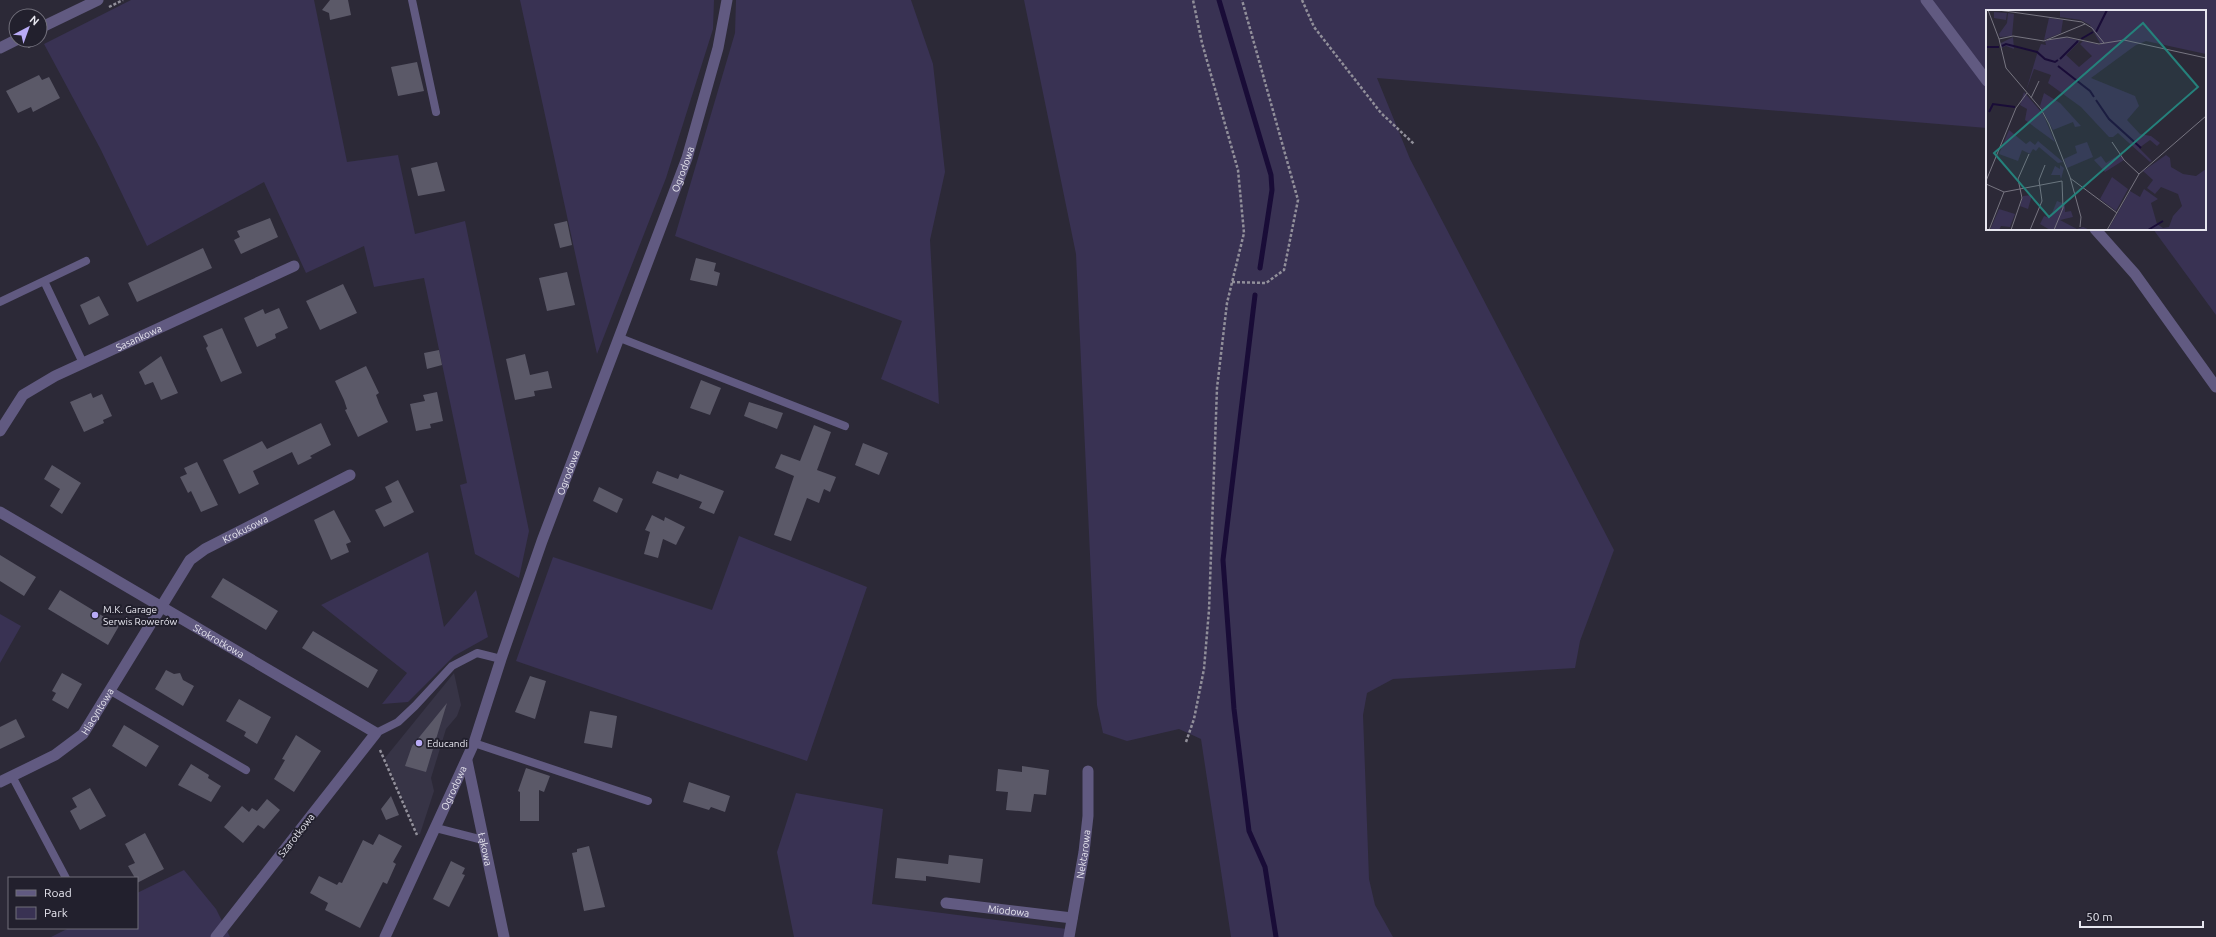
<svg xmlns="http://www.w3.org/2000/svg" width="2216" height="937" viewBox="0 0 2216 937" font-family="Ubuntu,sans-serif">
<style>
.built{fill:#373446}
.green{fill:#393253}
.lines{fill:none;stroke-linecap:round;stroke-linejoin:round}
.stream{stroke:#190c37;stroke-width:5}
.building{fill:#5b5968}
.path{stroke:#918f9a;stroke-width:2.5;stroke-dasharray:3 2;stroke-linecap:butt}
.service{stroke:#615a81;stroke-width:8}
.minor{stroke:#615a81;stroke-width:11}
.poi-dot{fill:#b9abf7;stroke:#22202d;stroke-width:1.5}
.labels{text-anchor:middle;stroke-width:4;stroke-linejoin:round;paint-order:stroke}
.street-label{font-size:10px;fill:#e7e6ef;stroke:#22202d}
.poi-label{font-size:10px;fill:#e7e6ef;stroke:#22202d;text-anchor:start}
.inset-river{fill:none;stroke:#190c37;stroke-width:2}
.inset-road{fill:none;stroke:#777581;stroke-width:1}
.view{fill:#25817b;fill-opacity:0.15;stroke:#25817b;stroke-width:2}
.inset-edge{fill:none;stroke:#e7e6ef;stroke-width:2}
</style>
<rect width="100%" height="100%" fill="#2c2937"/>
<path class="built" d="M 454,673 L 461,705 L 457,716 L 446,729 L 431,778 L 434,791 L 420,834 L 418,834 L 385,758 Z"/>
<path class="green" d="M 131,0 L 314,0 L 347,162 L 398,155 L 415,234 L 465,221 L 529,531 L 519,578 L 475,554 L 460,485 L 467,483 L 424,278 L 374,287 L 364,246 L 306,273 L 264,182 L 147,246 L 101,150 L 44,44 Z
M 520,0 L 714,0 L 713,29 L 666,178 L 597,354 Z
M 736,0 L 911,0 L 933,64 L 945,172 L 930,240 L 939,404 L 881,379 L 902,321 L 675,236 L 735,33 Z
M 1024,0 L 2216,0 L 2216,315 L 2153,229 L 2205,229 L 2205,11 L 1987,11 L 1987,128 L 1377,78 L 1410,159 L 1614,550 L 1580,641 L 1575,668 L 1393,679 L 1367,693 L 1363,715 L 1369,879 L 1375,905 L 1393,937 L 1231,937 L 1201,739 L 1179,729 L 1127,741 L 1103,733 L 1097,705 L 1076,254 Z
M 739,536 L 867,587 L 807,761 L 516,661 L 553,557 L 712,610 Z
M 428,552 L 444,627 L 476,590 L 488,637 L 454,656 L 408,702 L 382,704 L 407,673 L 321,605 Z
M 0,614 L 21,626 L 0,663 Z
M 796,793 L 883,809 L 872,904 L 1067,929 L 1065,937 L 794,937 L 777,852 Z
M 184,870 L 216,909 L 230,937 L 51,937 L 69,928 L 137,928 L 137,893 Z"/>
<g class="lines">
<path class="stream" d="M 1219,0 L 1271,175 L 1272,190 L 1260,268
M 1255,295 L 1223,560 L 1234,709 L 1249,831 L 1265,867 L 1276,937"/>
</g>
<path class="building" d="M 330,0 L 348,0 L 351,15 L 330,20 L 329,13 L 322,10 Z
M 417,62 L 424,91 L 398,96 L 391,67 Z
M 39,75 L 42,80 L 49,77 L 60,98 L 33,112 L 31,107 L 18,113 L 6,91 Z
M 437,162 L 445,191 L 418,196 L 411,168 Z
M 270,218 L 278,237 L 241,254 L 234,240 L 240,237 L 237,231 Z
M 567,221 L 572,245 L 560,248 L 554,224 Z
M 203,248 L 212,268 L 137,302 L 128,283 Z
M 696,258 L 716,263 L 714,271 L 720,273 L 717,286 L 690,280 Z
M 567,272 L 575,305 L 547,311 L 539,278 Z
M 343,284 L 357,313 L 320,330 L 306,301 Z
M 99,296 L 109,315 L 89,325 L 80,305 Z
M 279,308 L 288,328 L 275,334 L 276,338 L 257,347 L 244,318 L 263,309 L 265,314 Z
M 222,328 L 242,373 L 221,382 L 206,348 L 208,346 L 203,336 Z
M 439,350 L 442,365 L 427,369 L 424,353 Z
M 525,354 L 530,375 L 548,371 L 552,388 L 534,391 L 535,396 L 515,400 L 506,359 Z
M 161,356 L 178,393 L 161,400 L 153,382 L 145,385 L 139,372 Z
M 366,366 L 379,393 L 376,395 L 379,403 L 388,422 L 358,437 L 345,410 L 347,409 L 344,400 L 335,381 Z
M 701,380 L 721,388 L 710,415 L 690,408 Z
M 437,392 L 443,421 L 430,424 L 431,428 L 416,431 L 410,404 L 425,401 L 423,395 Z
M 91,393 L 93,398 L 102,394 L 112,416 L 103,420 L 104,423 L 84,432 L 70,402 Z
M 749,402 L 783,413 L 777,429 L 744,416 Z
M 321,423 L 331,445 L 310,456 L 312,458 L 298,465 L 292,452 L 253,471 L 259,484 L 239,494 L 223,460 L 262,441 L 267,449 Z
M 814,425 L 831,432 L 817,470 L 836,477 L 830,492 L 824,489 L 819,503 L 807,498 L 791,541 L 774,535 L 794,476 L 775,468 L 781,454 L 800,461 Z
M 863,443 L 888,453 L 879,475 L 855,465 Z
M 197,462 L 218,505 L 201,512 L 191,491 L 188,493 L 180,477 L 187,474 L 184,468 Z
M 52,465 L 81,483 L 62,514 L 50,506 L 60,489 L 44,479 Z
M 657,471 L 678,479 L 680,474 L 724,491 L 714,514 L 699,508 L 702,502 L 652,483 Z
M 398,480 L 414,512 L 384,527 L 375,510 L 392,502 L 385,487 Z
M 599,487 L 623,499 L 617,513 L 593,501 Z
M 334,510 L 351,542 L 346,544 L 349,552 L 331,560 L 314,520 Z
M 652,515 L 664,521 L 665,517 L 685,527 L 676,545 L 663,539 L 658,558 L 644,554 L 650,532 L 645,530 Z
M 0,555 L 36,577 L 24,596 L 0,581 Z
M 223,578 L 278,611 L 266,630 L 211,597 Z
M 60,590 L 119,626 L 108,645 L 48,609 Z
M 313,631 L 378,670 L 368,688 L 302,648 Z
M 166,670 L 174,674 L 180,673 L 183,680 L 194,686 L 183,706 L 155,689 Z
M 62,673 L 82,684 L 68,709 L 52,700 L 56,693 L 52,691 Z
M 530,676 L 546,681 L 535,719 L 515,712 Z
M 239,699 L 271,717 L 257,744 L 244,736 L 246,732 L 226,721 Z
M 447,703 L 426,772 L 405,766 L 412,746 Z
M 590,711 L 617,716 L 612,748 L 584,743 Z
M 16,719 L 25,737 L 0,749 L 0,727 Z
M 124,725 L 159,746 L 146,767 L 112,746 Z
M 296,735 L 321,751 L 294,792 L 274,779 L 285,760 L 282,759 Z
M 191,764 L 209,775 L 208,778 L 221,786 L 211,802 L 178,785 Z
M 1022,766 L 1049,770 L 1046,795 L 1034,794 L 1031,812 L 1006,810 L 1008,792 L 996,791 L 998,769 L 1022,772 Z
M 526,768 L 550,776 L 544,792 L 539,790 L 539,821 L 520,821 L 520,792 L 518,791 Z
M 689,782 L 730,796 L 725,812 L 711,807 L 709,810 L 683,802 Z
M 90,788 L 106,816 L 80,830 L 70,811 L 77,807 L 72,798 Z
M 391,796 L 399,815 L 386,820 L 381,809 Z
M 267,799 L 280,810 L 264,829 L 258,825 L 243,843 L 224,827 L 242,806 L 249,812 L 252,808 L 257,811 Z
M 145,833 L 164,869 L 137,883 L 137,878 L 135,878 L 128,866 L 135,863 L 125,844 Z
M 379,834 L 402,846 L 393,862 L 396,864 L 387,884 L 383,882 L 360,928 L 325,910 L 328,903 L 310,893 L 319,876 L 337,885 L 339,882 L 342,883 L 363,840 L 373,845 Z
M 589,846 L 605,907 L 584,911 L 572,853 L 577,852 L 577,849 Z
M 949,855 L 983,859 L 980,883 L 926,876 L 926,881 L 895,878 L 897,858 L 948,864 Z
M 451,861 L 465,868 L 462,874 L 465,875 L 449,907 L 433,899 Z"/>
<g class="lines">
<path class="path" d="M 1302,0 L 1314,27 L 1381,113 L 1414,144
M 109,7 L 123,0
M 28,47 L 38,42
M 1232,282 L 1266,283 L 1284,270 L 1298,200 L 1242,0
M 1186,742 L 1194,719 L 1204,669 L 1209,610 L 1217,388 L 1227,303 L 1244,233 L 1238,170 L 1202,43 L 1193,0
M 380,750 L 417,835"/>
<path class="service" d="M 412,0 L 436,112
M 44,281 L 83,363
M 0,302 L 86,261
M 620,338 L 845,426
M 111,691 L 246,770
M 376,733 L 398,722 L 415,706 L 452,666 L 477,653 L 501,659
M 474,743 L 648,801
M 12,776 L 66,878
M 436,828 L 483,840"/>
<g class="minor">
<path d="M 1926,0 L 1987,81"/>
<path d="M 40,28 L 98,0"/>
<path d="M 0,48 L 16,40"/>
<path d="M 2095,229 L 2135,274 L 2216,387"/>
<path id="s1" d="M 0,431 L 23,395 L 55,376 L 294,266"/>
<path id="s2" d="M 0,512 L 376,733 L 216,937"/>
<path id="s3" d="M 467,761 L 504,937"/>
<path id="s4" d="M 0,782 L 55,755 L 83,734 L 190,560 L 205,549 L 350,475"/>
<path id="s5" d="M 946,903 L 1072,918"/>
<path id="s6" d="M 385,937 L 474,743 L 501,659 L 542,541 L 687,158 L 718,48 L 727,0"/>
<path id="s7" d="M 1069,937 L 1084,852 L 1088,816 L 1088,771"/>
</g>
</g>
<g class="poi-dot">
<circle cx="95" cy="615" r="4"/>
<circle cx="419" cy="743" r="4"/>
</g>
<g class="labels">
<g class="street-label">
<text dy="4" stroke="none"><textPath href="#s6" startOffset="824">Ogrodowa</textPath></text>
<text dy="4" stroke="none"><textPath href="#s1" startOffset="172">Sasankowa</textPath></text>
<text dy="4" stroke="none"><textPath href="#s6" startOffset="500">Ogrodowa</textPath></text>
<text dy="4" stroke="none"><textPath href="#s4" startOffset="364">Krokusowa</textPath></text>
<text dy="4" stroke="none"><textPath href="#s2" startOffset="254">Stokrotkowa</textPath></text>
<text dy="4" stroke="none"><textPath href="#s4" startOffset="123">Hiacyntowa</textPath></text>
<text dy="4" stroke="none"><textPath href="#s6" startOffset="164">Ogrodowa</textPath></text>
<text transform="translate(296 835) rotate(-52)" y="4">Szarotkowa</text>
<text dy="4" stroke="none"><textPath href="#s3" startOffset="90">Łąkowa</textPath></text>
<text dy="4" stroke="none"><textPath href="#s7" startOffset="84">Nektarowa</textPath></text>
<text dy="4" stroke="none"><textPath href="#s5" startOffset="63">Miodowa</textPath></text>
</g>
<g class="poi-label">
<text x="103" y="613">M.K. Garage<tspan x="103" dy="12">Serwis Rowerów</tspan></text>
<text x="427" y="747">Educandi</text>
</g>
</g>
<g transform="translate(1986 10)">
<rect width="220" height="220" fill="#2c2937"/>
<path d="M 74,0 L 220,0 L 220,44 L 160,31 L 150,35 L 105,68 L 149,86 L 153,96 L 141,110 L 154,124 L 165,126 L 174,133 L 171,136 L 164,130 L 153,138 L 166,151 L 164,152 L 132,123 L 127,127 L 123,127 L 95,97 L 62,73 L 65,65 L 48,59 L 40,81 L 51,44 L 55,34 L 60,35 L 59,31 L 78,27 L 94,31 L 80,45 L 93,57 L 106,46 L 94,34 L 97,31 L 115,35 L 104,15 L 95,10 L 74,7 ZM 8,2 L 21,3 L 20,10 L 8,8 ZM 22,3 L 28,4 L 26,26 L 14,27 L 13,24 L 21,13 ZM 63,8 L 77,10 L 75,23 L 58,30 ZM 27,27 L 28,39 L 20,36 L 15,38 L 15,33 ZM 38,82 L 57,104 L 69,132 L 39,110 L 41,99 L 34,95 ZM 58,83 L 74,93 L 95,116 L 89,117 L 87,112 L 67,120 L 54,96 ZM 23,120 L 40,134 L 44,131 L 49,135 L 52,131 L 77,152 L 72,153 L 53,137 L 50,141 L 47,139 L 44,144 L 36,140 L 32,151 L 13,144 ZM 101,132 L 107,147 L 81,158 L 78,149 L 91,143 L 89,136 ZM 134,144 L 138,150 L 119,162 L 108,150 L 115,146 L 120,153 ZM 180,145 L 184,148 L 185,157 L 197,164 L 210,166 L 220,159 L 220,220 L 122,220 L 144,181 L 154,187 L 158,179 L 172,189 L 165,193 L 171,214 L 177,218 L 183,217 L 187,206 L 196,196 L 192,184 L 175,177 L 169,184 L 161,178 L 167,170 L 157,161 ZM 74,155 L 78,158 L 75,169 L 74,165 L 65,165 L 69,156 L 74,159 ZM 126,167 L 142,179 L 130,201 L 114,189 ZM 46,185 L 42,199 L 34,196 L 37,186 ZM 71,191 L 79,194 L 79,202 L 85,201 L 87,207 L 74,210 L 91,219 L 97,217 L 104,220 L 64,220 L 54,214 L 58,206 L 64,208 ZM 13,199 L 29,204 L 24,217 L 15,216 L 13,220 L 4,220 Z" fill="#393253"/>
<path class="inset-river" d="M 110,22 L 121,0M 95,29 L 107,22M 16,36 L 20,34 L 51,42 L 59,49 L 69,52 L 72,50M 0,37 L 13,37M 74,49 L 92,31M 72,56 L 104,81 L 108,87M 110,90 L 123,109 L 155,138M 3,102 L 7,94 L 29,97M 162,220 L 177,211"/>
<path class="inset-road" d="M 2,0 L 13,29 L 20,58 L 55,99 L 63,114 L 84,167 L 95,207 L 94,217M 12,0 L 96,12 L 106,18 L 118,33M 13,29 L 27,26 L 58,31 L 99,14M 61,30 L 81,27 L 113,34 L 138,30 L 220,48M 45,88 L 53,71M 126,132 L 138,150 L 153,164M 84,168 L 131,203M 0,171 L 30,98 L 41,83M 0,174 L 18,182 L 76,171 L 77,198 L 68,220M 3,220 L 18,182M 25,220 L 36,188 L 32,169 L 43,144M 44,220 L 56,191 L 53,170 L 59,155M 121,220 L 153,164 L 220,106"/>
<path class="view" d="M 157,13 L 212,77 L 63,207 L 8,143 Z"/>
<rect width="220" height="220" class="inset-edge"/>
</g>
<rect x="8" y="877" width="130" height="52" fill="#22202d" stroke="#716f7b"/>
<rect x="16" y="890" width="20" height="6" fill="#615a81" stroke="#716f7b"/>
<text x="44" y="897" font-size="12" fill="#e7e6ef">Road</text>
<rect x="16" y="907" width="20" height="12" fill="#393253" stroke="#716f7b"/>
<text x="44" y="917" font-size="12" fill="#e7e6ef">Park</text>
<g transform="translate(28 28) rotate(41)"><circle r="19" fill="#22202d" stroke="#716f7b"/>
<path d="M0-3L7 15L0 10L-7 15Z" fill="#b9abf7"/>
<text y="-6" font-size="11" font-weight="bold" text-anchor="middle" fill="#e7e6ef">N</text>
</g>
<path d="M2080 921v6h123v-6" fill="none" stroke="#e7e6ef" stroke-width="2"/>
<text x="2086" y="921" font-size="12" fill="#e7e6ef" stroke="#22202d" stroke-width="3" paint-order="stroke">50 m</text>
</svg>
